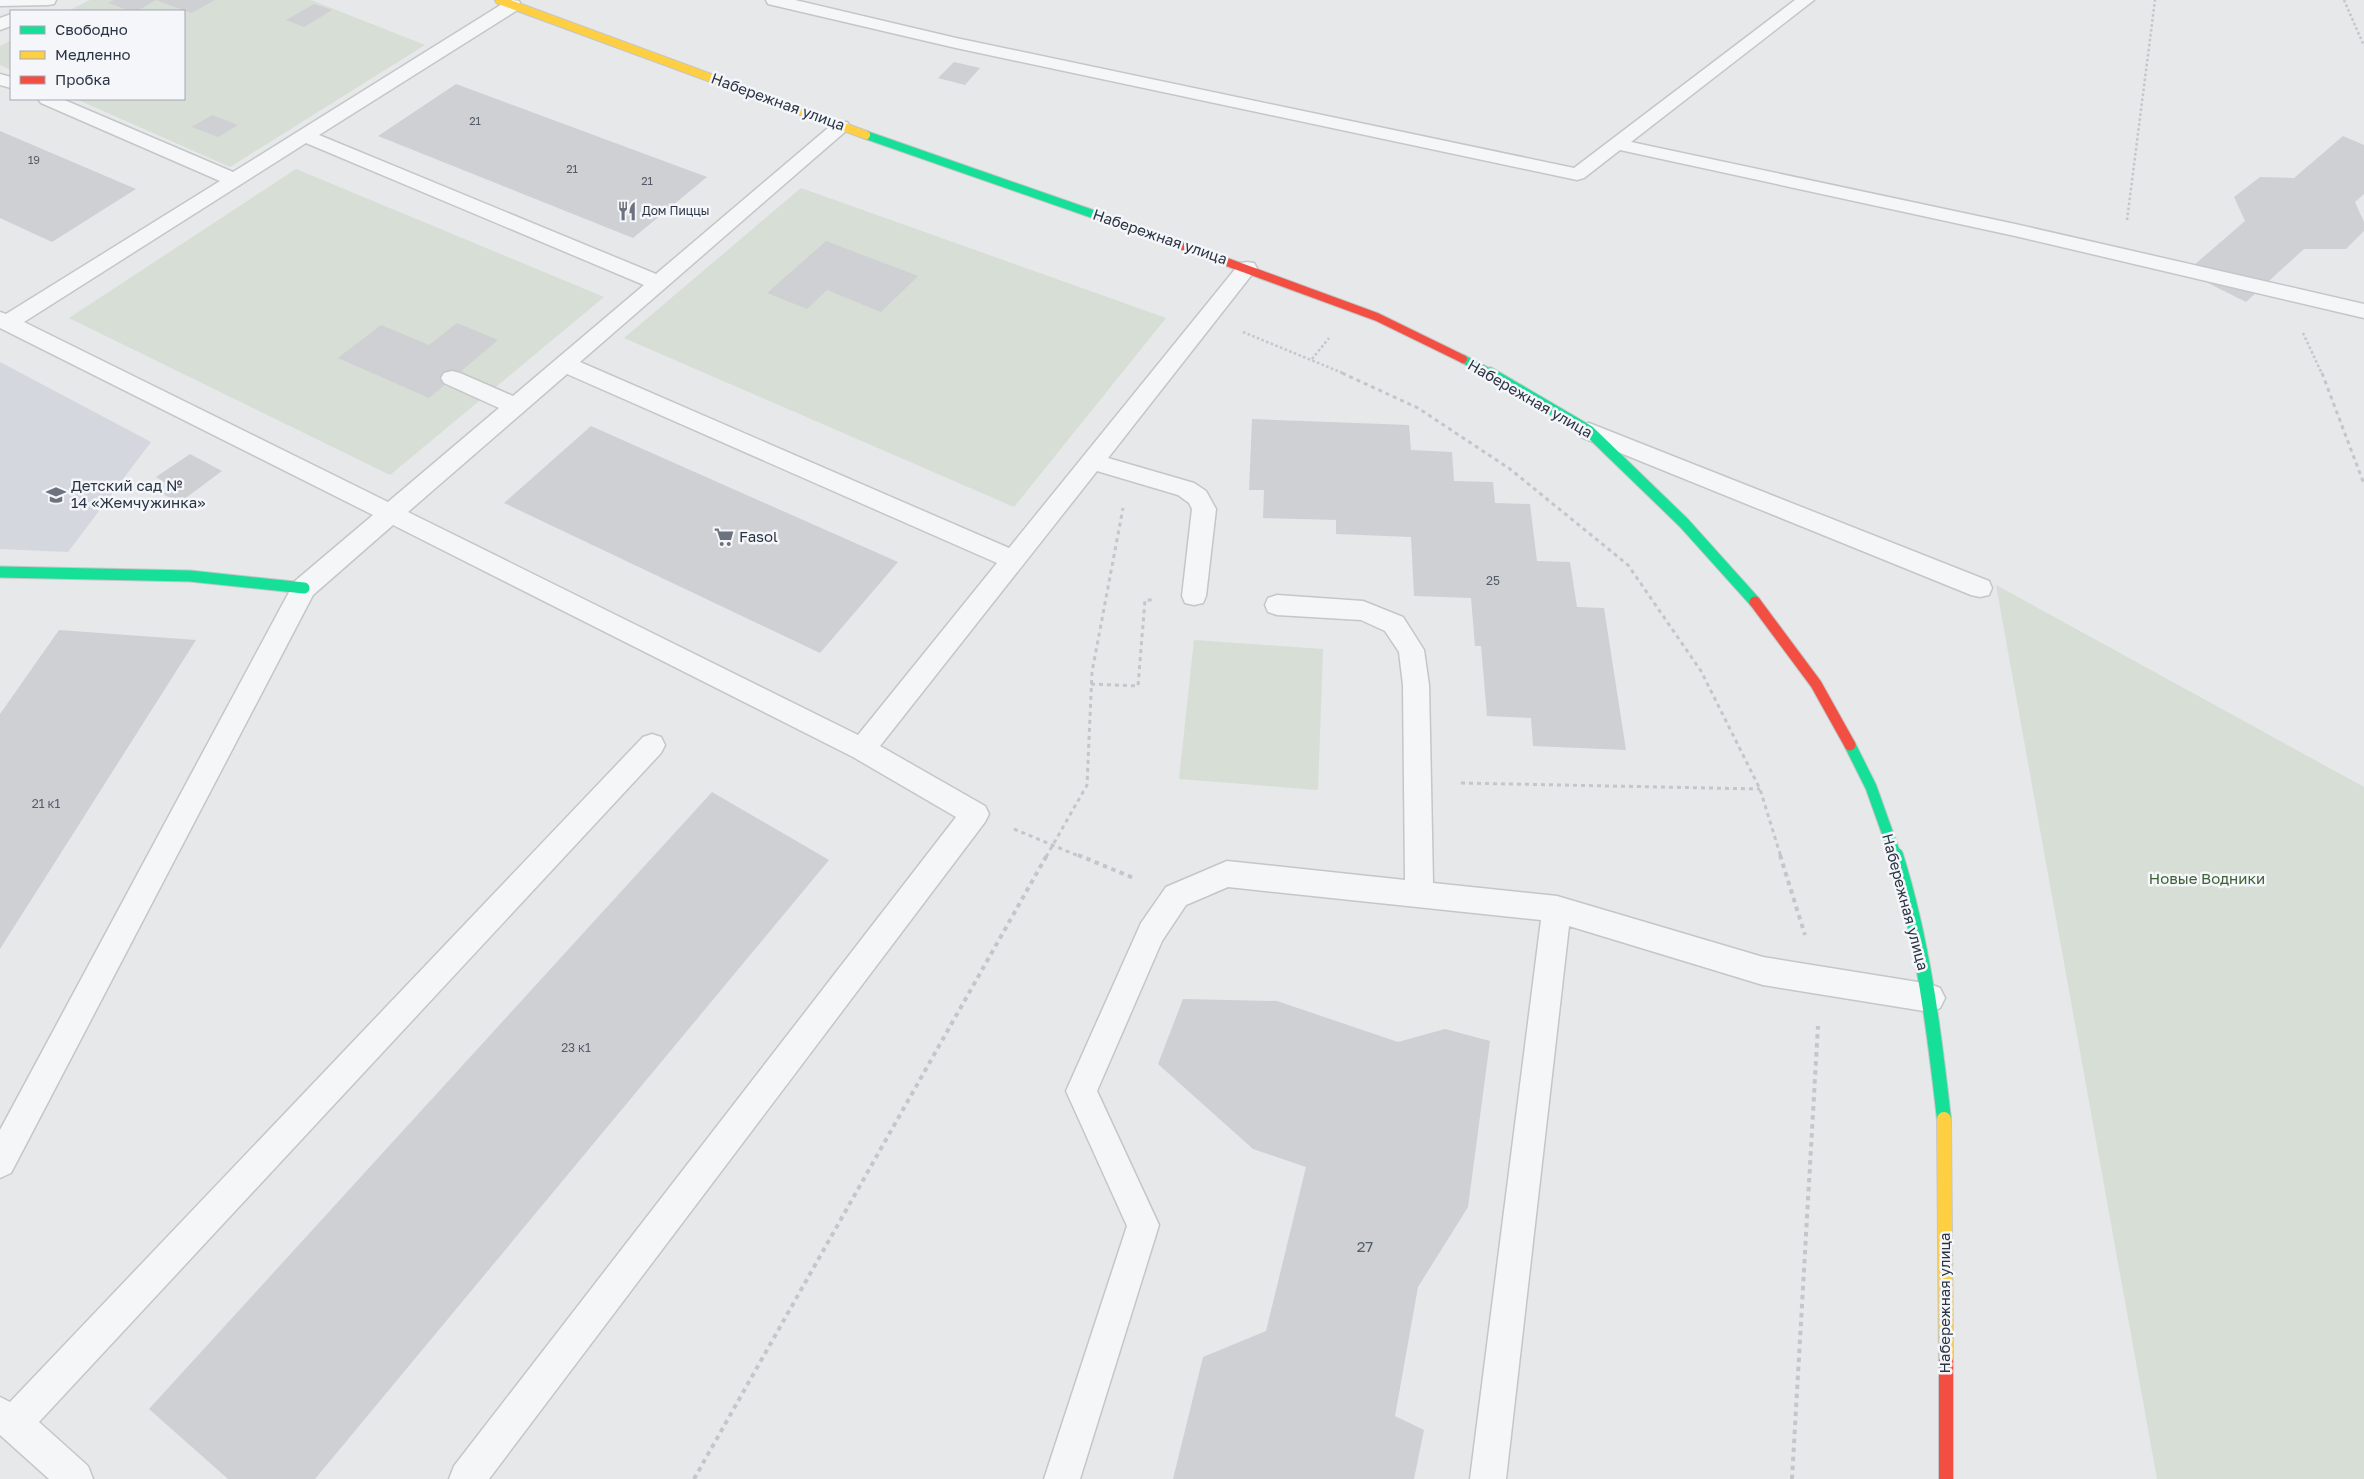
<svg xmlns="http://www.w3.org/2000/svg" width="2364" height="1479" viewBox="0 0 2364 1479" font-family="'Golos Text',sans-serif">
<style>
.built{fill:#d4d7dd}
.green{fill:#d6ded6}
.building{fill:#ced0d3}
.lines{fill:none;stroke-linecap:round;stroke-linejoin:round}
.lane-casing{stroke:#c4c6c8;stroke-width:3}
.fast-far2-casing{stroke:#c4c6c8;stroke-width:10}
.fast-far1-casing{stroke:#c4c6c8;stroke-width:13}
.fast-casing{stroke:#c4c6c8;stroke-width:16}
.slow-far1-casing{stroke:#c4c6c8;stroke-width:10}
.slow-casing{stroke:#c4c6c8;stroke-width:16}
.jam-far2-casing{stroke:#c4c6c8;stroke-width:10}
.jam-far1-casing{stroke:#c4c6c8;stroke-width:13}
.jam-casing{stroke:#c4c6c8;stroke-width:16}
.path-far2{stroke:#c5c6ca;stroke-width:2.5;stroke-dasharray:2.5 2.5;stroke-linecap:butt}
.path-far1{stroke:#c5c6ca;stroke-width:3;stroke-dasharray:4 4;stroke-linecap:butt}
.path{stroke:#c5c6ca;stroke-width:4;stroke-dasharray:4.5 4.5;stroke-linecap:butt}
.lane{fill:#f5f6f7;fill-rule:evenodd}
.fast-far2{stroke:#16e098;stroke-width:8}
.fast-far1{stroke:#16e098;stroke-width:11}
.fast{stroke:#16e098;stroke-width:14}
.slow-far1{stroke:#ffcf43;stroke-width:8}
.slow{stroke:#ffcf43;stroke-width:14}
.jam-far2{stroke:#f24e42;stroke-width:8}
.jam-far1{stroke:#f24e42;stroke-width:11}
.jam{stroke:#f24e42;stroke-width:14}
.labels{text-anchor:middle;stroke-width:5;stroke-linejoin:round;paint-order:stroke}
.far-number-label{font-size:11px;fill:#545c69}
.far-poi-label{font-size:12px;fill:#2b3445;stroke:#f4f6f9;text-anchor:start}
.number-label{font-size:12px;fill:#545c69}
.street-label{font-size:15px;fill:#2b3445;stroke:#f4f6f9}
.poi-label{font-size:15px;fill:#2b3445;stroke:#f4f6f9;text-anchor:start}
.park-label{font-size:15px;fill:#3f6138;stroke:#f4f6f9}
.near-number-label{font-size:15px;fill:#545c69}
</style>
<rect width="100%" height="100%" fill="#e6e8ea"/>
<path class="built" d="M 0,362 L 151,442 L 68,552 L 0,549 Z"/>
<path class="green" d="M 90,0 L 311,0 L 425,45 L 230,167 L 76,99 L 184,99 L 184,11 L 68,11 Z
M 11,40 L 11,70 L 0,65 L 0,46 Z
M 296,169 L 604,297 L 390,475 L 69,318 Z
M 801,188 L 1166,318 L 1014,507 L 624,338 Z
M 1996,585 L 2364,787 L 2364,1479 L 2157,1479 Z
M 1194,640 L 1323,649 L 1318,790 L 1179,779 Z"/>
<path class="building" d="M 114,0 L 215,0 L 191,13 L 156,0 L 137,11 L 131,11 L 108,3 Z
M 314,4 L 332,10 L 304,27 L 286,20 Z
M 954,62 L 980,68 L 965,85 L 938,78 Z
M 456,84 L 707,177 L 633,238 L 378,136 Z
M 212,115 L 238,125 L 218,137 L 192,127 Z
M 0,131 L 136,189 L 52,242 L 0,218 Z
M 2343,136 L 2364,145 L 2364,194 L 2355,202 L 2364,222 L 2364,231 L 2346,249 L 2304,249 L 2246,302 L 2186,272 L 2245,221 L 2234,197 L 2260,177 L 2294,178 Z
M 826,241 L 918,276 L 881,312 L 827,290 L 807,309 L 767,293 Z
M 457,323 L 498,340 L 429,398 L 338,358 L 381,325 L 429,345 Z
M 1252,419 L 1409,425 L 1411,450 L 1452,452 L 1454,481 L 1493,482 L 1495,503 L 1530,504 L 1537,561 L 1570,562 L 1577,607 L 1604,608 L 1626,750 L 1533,746 L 1531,718 L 1487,716 L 1481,646 L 1475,646 L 1471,598 L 1414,596 L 1411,537 L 1336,534 L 1336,520 L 1263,518 L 1264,490 L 1249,490 Z
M 591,426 L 898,562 L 820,653 L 504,503 Z
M 190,454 L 222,471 L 179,503 L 163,494 L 172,487 L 156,477 Z
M 59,630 L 196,640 L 0,949 L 0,714 Z
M 712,792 L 829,860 L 315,1479 L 228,1479 L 149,1409 Z
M 1183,999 L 1277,1001 L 1398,1042 L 1445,1029 L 1490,1041 L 1468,1207 L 1418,1287 L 1395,1416 L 1424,1430 L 1414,1479 L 1173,1479 L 1203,1357 L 1266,1331 L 1306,1167 L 1253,1149 L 1158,1064 Z"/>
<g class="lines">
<defs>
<path id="lane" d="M 0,0 L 56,0 L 54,4 L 48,5 L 0,6 Z
M 513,0 L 519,1 L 521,5 L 519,9 L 319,135 L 656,274 L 835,122 L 847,122 L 850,126 L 847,130 L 580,362 L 1009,548 L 1240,263 L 1247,262 L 1254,263 L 1257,268 L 1108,458 L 1194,483 L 1206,491 L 1216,509 L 1206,596 L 1203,603 L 1194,605 L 1185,603 L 1182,596 L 1192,509 L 1189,503 L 1178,495 L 1097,471 L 880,746 L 985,806 L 989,814 L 985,822 L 489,1479 L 449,1479 L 454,1466 L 956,817 L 853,757 L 393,525 L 313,595 L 11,1173 L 0,1178 L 0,1130 L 295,581 L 373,515 L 0,328 L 0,312 L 6,314 L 220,181 L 41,103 L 38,99 L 62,99 L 233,172 L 507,1 ZM 306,143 L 644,285 L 513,396 L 460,373 L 452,371 L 444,373 L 441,378 L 444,383 L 499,408 L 388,502 L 24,322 ZM 567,374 L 997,563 L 858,735 L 408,512 Z
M 766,0 L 795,0 L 956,38 L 1574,168 L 1795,0 L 1814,0 L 1631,142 L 2015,224 L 2364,304 L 2364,318 L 2015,236 L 1620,150 L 1584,178 L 1577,180 L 956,48 L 768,4 Z
M 11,14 L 11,26 L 0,30 L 0,18 Z
M 0,74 L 11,77 L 11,88 L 0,85 Z
M 1589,423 L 1989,581 L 1992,588 L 1989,595 L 1980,597 L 1971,595 L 1581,437 L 1578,431 L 1581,425 Z
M 1277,595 L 1363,601 L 1403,617 L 1424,650 L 1429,685 L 1433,883 L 1557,896 L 1763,957 L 1930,984 L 1940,988 L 1945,998 L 1940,1008 L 1930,1012 L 1763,985 L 1569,926 L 1506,1479 L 1470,1479 L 1541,920 L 1228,887 L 1186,905 L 1162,941 L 1097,1091 L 1159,1225 L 1080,1479 L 1044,1479 L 1127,1226 L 1066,1091 L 1141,923 L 1166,887 L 1227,861 L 1405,880 L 1403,685 L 1399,652 L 1385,631 L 1361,620 L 1277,615 L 1268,612 L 1265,605 L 1268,598 Z
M 652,734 L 661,737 L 665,745 L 661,753 L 39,1422 L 88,1466 L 93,1479 L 49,1479 L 0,1435 L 0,1397 L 10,1402 L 643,737 Z"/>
<path id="fast-far2" d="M 866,135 L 1153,235
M 1463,359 L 1492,374"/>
<path id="fast-far1" d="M 1490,373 L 1589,431 L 1684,523 L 1755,602
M 0,572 L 190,576 L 304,588
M 1850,745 L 1871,787 L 1896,857"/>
<path id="fast" d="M 1896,855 C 1923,941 1934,1030 1944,1119"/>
<path id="slow-far1" d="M 499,0 L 866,135"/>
<path id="slow" d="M 1944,1119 L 1946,1361"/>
<path id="jam-far2" d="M 1153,235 L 1377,317 L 1463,359"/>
<path id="jam-far1" d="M 1755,602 L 1816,684 L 1850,745"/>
<path id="jam" d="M 1946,1361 L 1946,1479"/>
</defs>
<use href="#lane" class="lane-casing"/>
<use href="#fast-far2" class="fast-far2-casing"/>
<use href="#fast-far1" class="fast-far1-casing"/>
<use href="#fast" class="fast-casing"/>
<use href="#slow-far1" class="slow-far1-casing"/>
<use href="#slow" class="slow-casing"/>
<use href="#jam-far2" class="jam-far2-casing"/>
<use href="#jam-far1" class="jam-far1-casing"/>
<use href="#jam" class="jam-casing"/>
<path class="path-far2" d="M 2344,0 L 2364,46
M 2127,220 L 2155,0
M 1243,332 L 1345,374
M 2303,333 L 2322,374
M 1312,359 L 1329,338"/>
<path class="path-far1" d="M 1342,373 L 1418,408 L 1510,469 L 1628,565 L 1701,671 L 1760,789 L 1781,857
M 2322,373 L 2364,484
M 1091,684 L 1138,686 L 1145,600 L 1154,600
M 1461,783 L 1760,789
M 1014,829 L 1081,857
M 1046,857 L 1087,785 L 1092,672 L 1123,508"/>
<path class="path" d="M 1078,855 L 1136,879
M 1780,855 L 1805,935
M 694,1479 L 1047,855
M 1792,1479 L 1818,1026"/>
<use href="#lane" class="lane"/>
<use href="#fast-far2" class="fast-far2"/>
<use href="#fast-far1" class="fast-far1"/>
<use href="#fast" class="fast"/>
<use href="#slow-far1" class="slow-far1"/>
<use href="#slow" class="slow"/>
<use href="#jam-far2" class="jam-far2"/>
<use href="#jam-far1" class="jam-far1"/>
<use href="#jam" class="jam"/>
</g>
<defs>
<symbol id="restaurant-bare" viewBox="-9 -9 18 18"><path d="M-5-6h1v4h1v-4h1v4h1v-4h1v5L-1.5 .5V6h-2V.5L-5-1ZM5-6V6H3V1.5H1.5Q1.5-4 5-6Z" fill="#6c737f" stroke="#f4f6f9" stroke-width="2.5" paint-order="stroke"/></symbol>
<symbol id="school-bare" viewBox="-9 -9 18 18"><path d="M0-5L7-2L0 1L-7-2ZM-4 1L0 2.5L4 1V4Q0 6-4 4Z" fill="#6c737f" stroke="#f4f6f9" stroke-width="2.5" paint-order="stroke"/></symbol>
<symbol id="supermarket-bare" viewBox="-9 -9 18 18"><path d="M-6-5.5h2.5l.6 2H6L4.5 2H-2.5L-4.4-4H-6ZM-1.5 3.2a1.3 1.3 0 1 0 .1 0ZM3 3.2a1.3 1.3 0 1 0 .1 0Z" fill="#6c737f" stroke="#f4f6f9" stroke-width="2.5" paint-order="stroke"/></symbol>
</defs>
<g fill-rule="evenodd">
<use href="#restaurant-bare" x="613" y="197" width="28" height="28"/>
<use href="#school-bare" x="42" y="481" width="28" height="28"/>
<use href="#supermarket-bare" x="710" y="523" width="28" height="28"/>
</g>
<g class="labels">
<g class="far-number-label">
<text x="475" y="125">21</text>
<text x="34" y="164">19</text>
<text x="572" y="173">21</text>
<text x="647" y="185">21</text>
</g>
<g class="far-poi-label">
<text x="642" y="215">Дом Пиццы</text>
</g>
<g class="number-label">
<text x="1493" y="585">25</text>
<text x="46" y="808">21 к1</text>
<text x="576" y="1052">23 к1</text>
</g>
<g class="street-label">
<text transform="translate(778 102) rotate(20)" y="5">Набережная улица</text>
<text transform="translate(1160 237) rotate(19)" y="5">Набережная улица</text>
<text transform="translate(1530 399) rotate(30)" y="5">Набережная улица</text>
<text transform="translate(1905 902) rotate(75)" y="5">Набережная улица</text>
<text transform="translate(1945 1303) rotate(-90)" y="5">Набережная улица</text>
</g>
<g class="poi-label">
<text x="71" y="491">Детский сад №<tspan x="71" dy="17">14 «Жемчужинка»</tspan></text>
<text x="739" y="542">Fasol</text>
</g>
<g class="park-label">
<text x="2207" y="884">Новые Водники</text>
</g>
<g class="near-number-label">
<text x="1365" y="1252">27</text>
</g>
</g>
<rect x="10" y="10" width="175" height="90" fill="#f4f6f9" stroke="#a4a8b1"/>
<rect x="20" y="26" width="25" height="8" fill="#16e098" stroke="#a4a8b1"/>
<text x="55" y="35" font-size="15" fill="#2b3445">Свободно</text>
<rect x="20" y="51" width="25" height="8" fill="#ffcf43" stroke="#a4a8b1"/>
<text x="55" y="60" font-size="15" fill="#2b3445">Медленно</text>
<rect x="20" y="76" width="25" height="8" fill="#f24e42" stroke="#a4a8b1"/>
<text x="55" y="85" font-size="15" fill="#2b3445">Пробка</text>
</svg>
